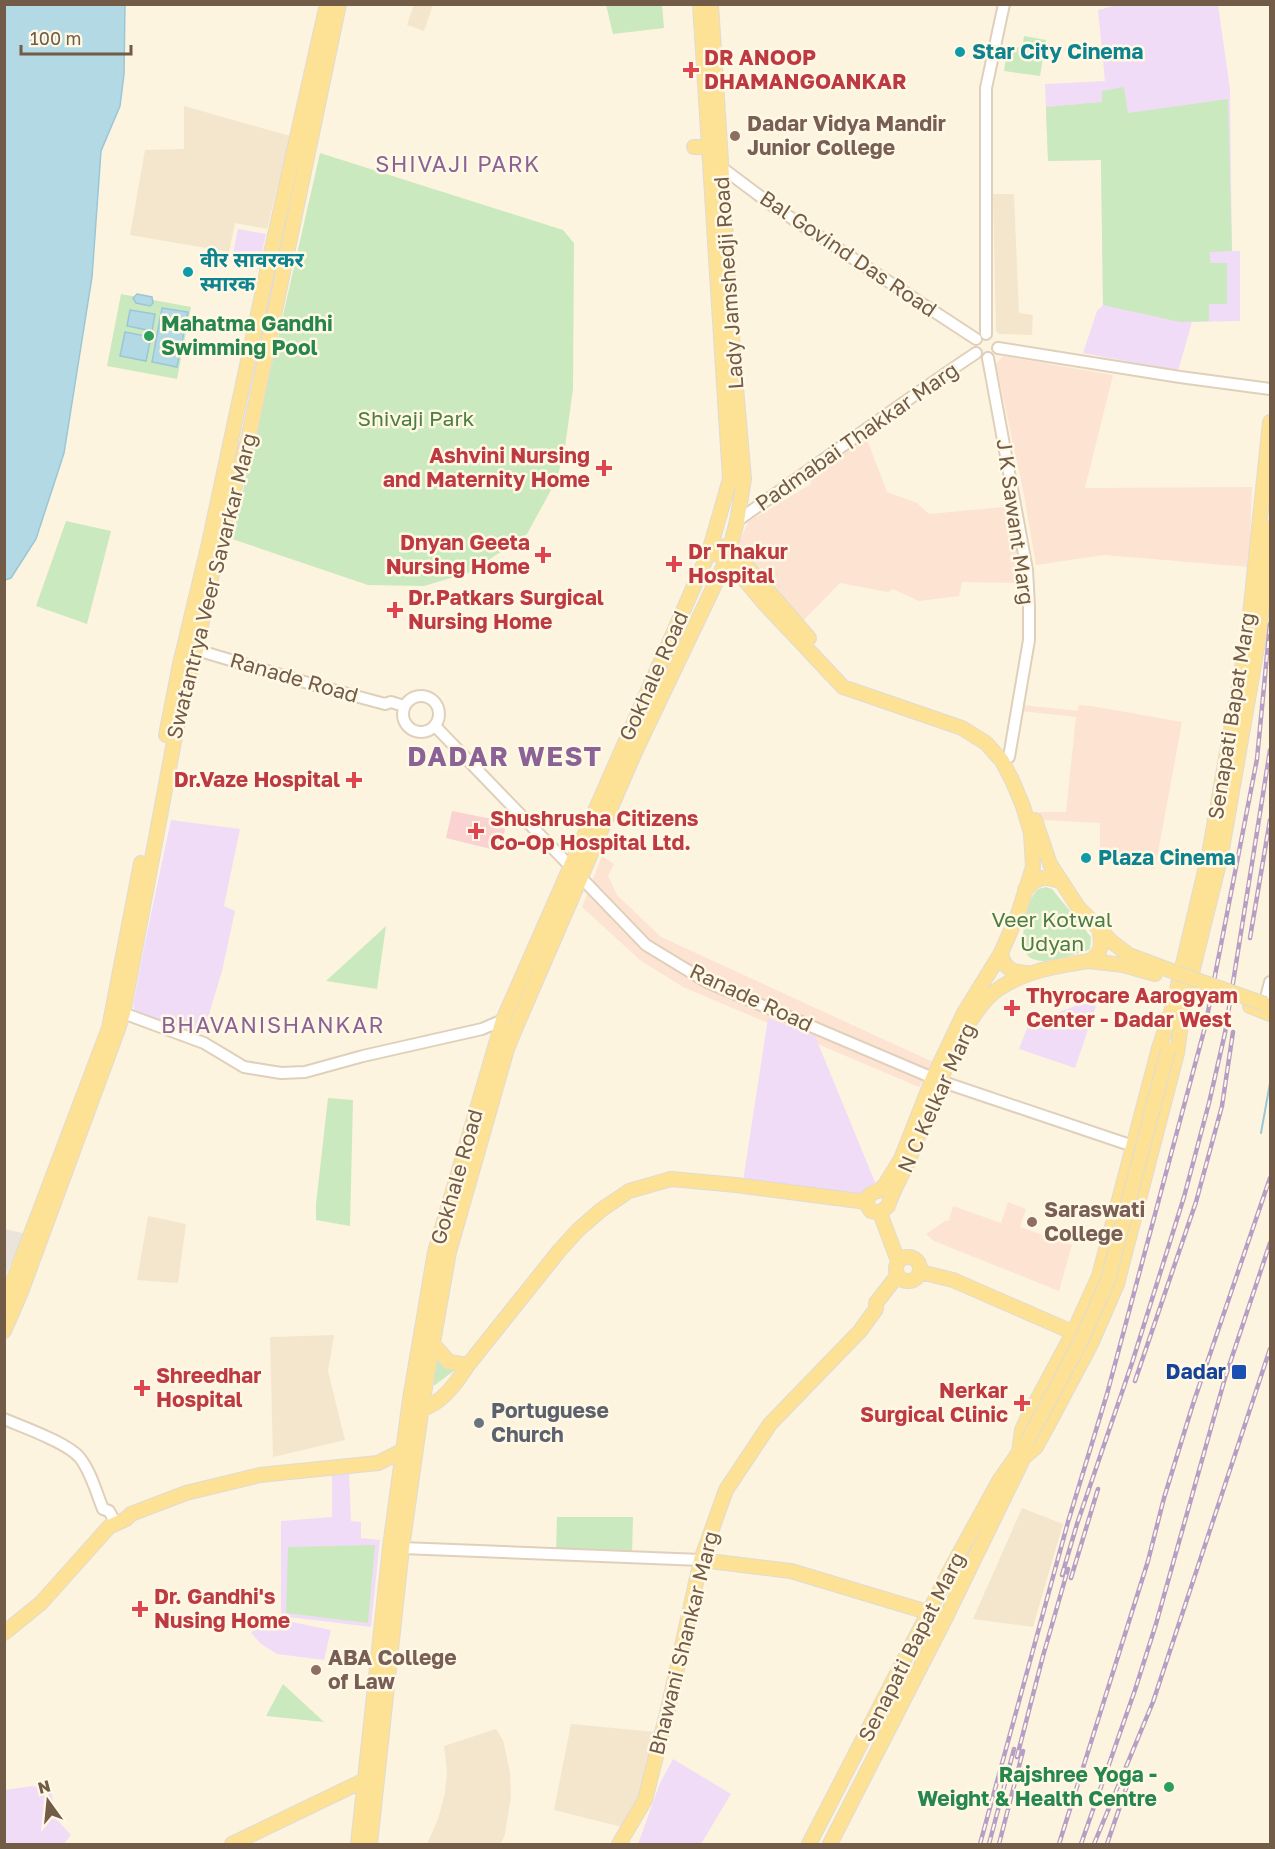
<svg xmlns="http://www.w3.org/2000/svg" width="1275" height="1849" viewBox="0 0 1275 1849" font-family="'Golos Text','Noto Sans Devanagari',sans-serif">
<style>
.residential{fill:#f4e6cd}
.commercial{fill:#fde3d2}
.industrial{fill:#eae4db}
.education{fill:#f1dcf8}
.medical{fill:#fad2d2}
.green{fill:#cbe9be}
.water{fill:#b3d9e5;stroke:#9ac7d7;stroke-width:1.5}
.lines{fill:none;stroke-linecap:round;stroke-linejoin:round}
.stream{stroke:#9ac7d7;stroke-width:2}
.minor-casing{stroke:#e0d0bb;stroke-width:14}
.major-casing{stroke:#e0dbd7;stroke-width:16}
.minor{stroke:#fff;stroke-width:10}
.major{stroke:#fde195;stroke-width:14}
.rail-casing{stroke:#b79ec5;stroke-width:4.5}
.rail{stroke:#fff8e5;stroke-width:2;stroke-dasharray:7;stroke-linecap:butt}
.major-bridge-casing{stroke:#e0dbd7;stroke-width:16;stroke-linecap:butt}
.major-bridge{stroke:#fde195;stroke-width:14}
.culture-dot{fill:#0f9aa8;stroke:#fff8e5;stroke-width:2}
.health-dot{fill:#e0444e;stroke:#fff8e5;stroke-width:2}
.education-dot{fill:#8d6e63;stroke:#fff8e5;stroke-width:2}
.leisure-dot{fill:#2e9e5b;stroke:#fff8e5;stroke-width:2}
.transit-dot{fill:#1a4fb4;stroke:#fff8e5;stroke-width:2}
.worship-dot{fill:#6b7280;stroke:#fff8e5;stroke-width:2}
.labels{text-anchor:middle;stroke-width:5;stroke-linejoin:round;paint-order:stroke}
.culture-label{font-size:21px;font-weight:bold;fill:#0d838f;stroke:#fff8e5;text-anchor:start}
.health-label{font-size:21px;font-weight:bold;fill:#be3a42;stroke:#fff8e5;text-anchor:start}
.education-label{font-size:21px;font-weight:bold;fill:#785e54;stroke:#fff8e5;text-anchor:start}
.street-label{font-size:21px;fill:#725b47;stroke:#fff8e5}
.leisure-label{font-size:21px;font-weight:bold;fill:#27864d;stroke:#fff8e5;text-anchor:start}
.park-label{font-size:21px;fill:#4d7e41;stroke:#fff8e5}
.transit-label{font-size:21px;font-weight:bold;fill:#164399;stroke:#fff8e5;text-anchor:end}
.worship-label{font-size:21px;font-weight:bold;fill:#5b616d;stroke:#fff8e5;text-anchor:start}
.neighbourhood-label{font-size:22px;letter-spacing:1.5px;fill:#8a6296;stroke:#fff8e5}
.district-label{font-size:27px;font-weight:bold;letter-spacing:1.5px;fill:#8a6296;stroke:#fff8e5}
</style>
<rect width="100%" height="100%" fill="#fcf4df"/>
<path class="residential" d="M 414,4 L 433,5 L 424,31 L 407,25 Z
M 184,106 L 290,136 L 267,229 L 235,223 L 229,252 L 130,235 L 145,150 L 184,149 Z
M 993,194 L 1014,194 L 1019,313 L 1033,315 L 1032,335 L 999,334 L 996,331 Z
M 148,1216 L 186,1224 L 178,1283 L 137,1280 Z
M 334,1335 L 328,1371 L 345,1440 L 273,1457 L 270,1337 Z
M 1022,1508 L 1063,1524 L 1033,1627 L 973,1619 Z
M 571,1724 L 656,1732 L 639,1797 L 626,1828 L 554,1810 Z
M 496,1729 L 503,1740 L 510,1772 L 511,1796 L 505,1834 L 501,1844 L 427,1844 L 438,1819 L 445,1793 L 447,1772 L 444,1746 Z"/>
<path class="commercial" d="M 1003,356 L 1113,375 L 1085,488 L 1252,487 L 1249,567 L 1104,555 L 1036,565 L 1024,495 L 996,364 Z
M 865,434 L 887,492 L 917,503 L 929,514 L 1014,506 L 1026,583 L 962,582 L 959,596 L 919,601 L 893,589 L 888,592 L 840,583 L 800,624 L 737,547 L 748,522 L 811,484 L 810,475 Z
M 1022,705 L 1078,711 L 1079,705 L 1091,706 L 1182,722 L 1155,869 L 1100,860 L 1100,823 L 1043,820 L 1039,812 L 1066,812 L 1076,717 L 1020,711 Z
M 602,856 L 614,864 L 608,876 L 617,895 L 661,937 L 933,1062 L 919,1087 L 683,987 L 640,960 L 582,907 Z
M 1008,1202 L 1026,1209 L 1020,1227 L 1072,1245 L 1059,1291 L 934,1241 L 926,1234 L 945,1221 L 949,1220 L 953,1206 L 1001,1223 Z"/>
<path class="industrial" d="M 5,1229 L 26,1234 L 5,1276 Z"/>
<path class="education" d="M 1121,4 L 1218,5 L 1230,89 L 1232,251 L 1240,251 L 1240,321 L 1192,322 L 1178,371 L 1083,353 L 1097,311 L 1103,305 L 1101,160 L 1048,161 L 1045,84 L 1105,81 L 1098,10 Z
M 238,229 L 266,234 L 261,257 L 233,253 Z
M 171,820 L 240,829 L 224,906 L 235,911 L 222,971 L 204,1031 L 192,1035 L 137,1014 L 133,1006 L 144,947 Z
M 1083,1003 L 1096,1006 L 1075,1068 L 1019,1049 L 1029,1023 Z
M 768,1018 L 815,1036 L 877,1187 L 863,1195 L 743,1181 Z
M 349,1471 L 351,1521 L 361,1522 L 361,1538 L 380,1540 L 371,1627 L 281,1616 L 281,1521 L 332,1517 L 332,1473 Z
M 263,1616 L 331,1630 L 324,1660 L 277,1654 L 261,1644 L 251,1633 Z
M 673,1759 L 731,1794 L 701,1844 L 638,1844 L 660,1783 Z
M 33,1786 L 51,1791 L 57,1820 L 71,1835 L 64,1844 L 5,1844 L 5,1790 Z"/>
<path class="medical" d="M 452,811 L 507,822 L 499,851 L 446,838 Z"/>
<path class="green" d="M 606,5 L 662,5 L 664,28 L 613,34 Z
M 1024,36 L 1046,40 L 1040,76 L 1004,71 L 1008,46 L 1022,48 Z
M 1124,87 L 1128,113 L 1228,99 L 1232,251 L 1210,252 L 1210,263 L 1227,263 L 1227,304 L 1209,304 L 1209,321 L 1180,322 L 1103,305 L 1101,160 L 1048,161 L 1046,107 L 1102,102 L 1102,91 Z
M 320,153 L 563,230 L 574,243 L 573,389 L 565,447 L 557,479 L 527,534 L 471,572 L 424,586 L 368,585 L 232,539 Z
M 121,294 L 191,307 L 177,379 L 107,366 Z
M 66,521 L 111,531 L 87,624 L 36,606 Z
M 1046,887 L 1052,889 L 1091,937 L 1090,949 L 1084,952 C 1069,955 1047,965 1033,959 C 1015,953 1026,906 1034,894 C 1037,889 1041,888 1046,887 Z
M 386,926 L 377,989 L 326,981 Z
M 328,1098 L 353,1100 L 350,1226 L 316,1220 L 316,1204 Z
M 438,1355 L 459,1367 L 435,1385 L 432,1384 L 432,1382 Z
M 557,1517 L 633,1517 L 632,1555 L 556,1552 Z
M 375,1545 L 368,1623 L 286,1613 L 288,1547 Z
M 283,1684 L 324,1722 L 266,1716 Z"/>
<path class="water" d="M 5,4 L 125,5 L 124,74 L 120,106 L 101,151 L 92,277 L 64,453 L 36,539 L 11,578 L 5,580 Z
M 137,294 L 152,297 L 153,303 L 150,306 L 136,303 L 133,298 Z
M 162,308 L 188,312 L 177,367 L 152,362 Z
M 130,310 L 155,314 L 152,331 L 127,326 Z
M 125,332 L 151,337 L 146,361 L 120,356 Z"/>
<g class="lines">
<path class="stream" d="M 1261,1133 L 1270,1083"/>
<defs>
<path id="minor" d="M 721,167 L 773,206 L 976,339
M 986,334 L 986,88 L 1004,4
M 998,348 L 1180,377 L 1270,389
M 988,358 L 1027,570 L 1029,607 L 1029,640 L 1009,757
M 737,521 C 817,465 895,407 976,353
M 190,648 L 318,686 L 385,704 L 391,702 L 404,706
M403 714a18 18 0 1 1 36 0a18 18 0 1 1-36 0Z
M 435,726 L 646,945 L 707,982 L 940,1081 L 1133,1146
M 119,1009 L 123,1013 L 204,1043 L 244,1067 L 281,1073 L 305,1072 L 363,1056 L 482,1029 L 503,1020
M 1263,1010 L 1270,982
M 4,1419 C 23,1427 68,1443 80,1458 C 91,1472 96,1492 103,1509 L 109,1511 L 115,1522
M 402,1548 L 701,1560"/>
<path id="major" d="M 694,147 L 704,147 L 710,152
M 725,546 L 731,548 L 809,638
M 720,556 L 727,559 L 765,604 L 843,687 L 962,728 L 986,743 L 1002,761 L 1012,780 L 1023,806 L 1031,833 L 1033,867 L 1018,914 L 1001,953 L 964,1013 L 933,1078 L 901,1159 L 885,1185 L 878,1191 L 872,1193 L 867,1198 L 867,1205 L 871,1211 L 880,1213 L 888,1206 C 893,1190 902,1175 909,1160 C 926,1116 960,1016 997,990 C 1024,971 1057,966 1089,961 C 1103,953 1102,944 1099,929
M 166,735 L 180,664 L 209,543 L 271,253 L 327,4
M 1035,820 L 1050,864 L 1078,907 L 1112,942 L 1129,955 L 1177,973
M 1025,890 C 1039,876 1043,875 1062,882
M 1001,953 C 1004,969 1012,972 1027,973
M 1089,961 L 1123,965 L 1155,974
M 1250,1006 L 1270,1014
M 880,1213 L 898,1261
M896 1269a12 12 0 1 1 24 0a12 12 0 1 1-24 0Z
M 920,1272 L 953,1280 L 1079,1335
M 4,1305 L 109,1028 L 141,863
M 4,1331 L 21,1292 L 118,1029 L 123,1013 L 177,726 L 196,650 L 218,546 L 248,440 L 339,4
M 433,1344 L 449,1362 L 468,1365
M 417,1411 C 441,1405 455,1385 468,1365 L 559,1251 L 578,1230 L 601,1210 L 629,1191 L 671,1179 L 736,1185 L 867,1202
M 1019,1452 L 1022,1430 L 1028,1417 L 1074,1331 L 1099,1276 L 1159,1048 L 1173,1006 L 1209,854 L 1248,634 L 1270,422
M 1024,1457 L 1036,1447 L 1047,1427 L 1091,1344 L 1117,1284 L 1177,1053 L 1183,1009 L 1221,855 L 1259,636 L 1270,528
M 701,1560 L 791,1571 L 937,1615
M 4,1633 L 41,1603 L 109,1527 L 126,1519 L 131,1514 L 186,1493 L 260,1475 L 378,1463 L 402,1451 L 410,1451
M 232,1844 L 371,1777
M 358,1844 L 390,1547 L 410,1399 L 435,1252 L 503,1020 L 709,552 L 730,479 L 700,4
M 370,1844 L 402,1548 L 423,1399 L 449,1252 L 507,1049 L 516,1027 L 635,752 L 727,559 L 737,521 L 744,479 L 734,365 L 711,4
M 619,1844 L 645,1800 L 669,1705 L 701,1560 L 726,1490 L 770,1424 L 860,1331 L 876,1309 L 876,1303 L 897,1276
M 809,1844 L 954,1563 L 999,1481 L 1024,1445
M 830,1844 L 945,1619 L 1025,1455"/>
</defs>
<use href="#minor" class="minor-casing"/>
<use href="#major" class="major-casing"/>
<use href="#minor" class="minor"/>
<use href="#major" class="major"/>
<defs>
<path id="rail" d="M 1250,938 L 1270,820
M 1135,1381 L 1196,1202 L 1222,1106 L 1233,1032
M 1062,1575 L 1077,1524 L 1132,1363 L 1184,1197 L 1209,1103 L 1225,1033 L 1270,750
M 1071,1578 L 1098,1489
M 1017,1757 L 1043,1656 L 1068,1569
M 980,1844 L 1068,1522 L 1107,1394 L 1205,1027 L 1257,759 L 1270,624
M 989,1844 L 1014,1749
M 999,1844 L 1023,1751
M 1059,1844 L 1148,1561 L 1164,1498 L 1193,1404 L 1270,1178
M 1081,1844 L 1135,1690 L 1156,1624 L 1225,1378 L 1270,1243
M 1094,1844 L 1153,1702 L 1270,1349
M 1107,1844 L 1129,1780"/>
</defs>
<use href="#rail" class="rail-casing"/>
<use href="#rail" class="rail"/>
<defs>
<path id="major-bridge" d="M 1177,973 L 1265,1004
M 1027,1442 L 1082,1339 L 1108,1280 L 1168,1050"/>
</defs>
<use href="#major-bridge" class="major-bridge-casing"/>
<use href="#major-bridge" class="major-bridge"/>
</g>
<g class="culture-dot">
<circle cx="960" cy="52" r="6"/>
<circle cx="188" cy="272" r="6"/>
<circle cx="1086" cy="858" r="6"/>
</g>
<g class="health-dot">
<path d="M688 61h6v6h6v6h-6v6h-6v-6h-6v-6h6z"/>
<path d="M601 459h6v6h6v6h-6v6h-6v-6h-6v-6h6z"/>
<path d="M540 546h6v6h6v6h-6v6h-6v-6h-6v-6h6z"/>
<path d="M671 555h6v6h6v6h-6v6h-6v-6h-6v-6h6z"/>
<path d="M392 601h6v6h6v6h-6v6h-6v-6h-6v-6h6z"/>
<path d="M351 771h6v6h6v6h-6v6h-6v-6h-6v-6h6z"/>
<path d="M473 822h6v6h6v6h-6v6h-6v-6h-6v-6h6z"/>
<path d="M1009 999h6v6h6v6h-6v6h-6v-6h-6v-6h6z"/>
<path d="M139 1379h6v6h6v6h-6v6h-6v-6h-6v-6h6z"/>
<path d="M1019 1394h6v6h6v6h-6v6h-6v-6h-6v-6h6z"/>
<path d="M137 1600h6v6h6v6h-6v6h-6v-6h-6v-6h6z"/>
</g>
<g class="education-dot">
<circle cx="735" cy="136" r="6"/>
<circle cx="1032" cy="1222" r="6"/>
<circle cx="316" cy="1670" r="6"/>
</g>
<g class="leisure-dot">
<circle cx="149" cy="336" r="6"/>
<circle cx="1169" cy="1787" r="6"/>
</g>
<rect class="transit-dot" x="1231" y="1364" width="16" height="16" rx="3"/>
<circle class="worship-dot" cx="479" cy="1423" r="6"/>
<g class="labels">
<g class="culture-label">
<text x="972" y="59">Star City Cinema</text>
<text x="200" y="267">वीर सावरकर<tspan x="200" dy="24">स्मारक</tspan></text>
<text x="1098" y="865">Plaza Cinema</text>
</g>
<g class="health-label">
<text x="704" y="65">DR ANOOP<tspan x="704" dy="24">DHAMANGOANKAR</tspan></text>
<text x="590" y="463" text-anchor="end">Ashvini Nursing<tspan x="590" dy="24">and Maternity Home</tspan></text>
<text x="530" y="550" text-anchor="end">Dnyan Geeta<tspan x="530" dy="24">Nursing Home</tspan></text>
<text x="688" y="559">Dr Thakur<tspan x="688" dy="24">Hospital</tspan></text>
<text x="408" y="605">Dr.Patkars Surgical<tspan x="408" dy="24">Nursing Home</tspan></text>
<text x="340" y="787" text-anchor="end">Dr.Vaze Hospital</text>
<text x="490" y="826">Shushrusha Citizens<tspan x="490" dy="24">Co-Op Hospital Ltd.</tspan></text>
<text x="1026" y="1003">Thyrocare Aarogyam<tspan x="1026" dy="24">Center - Dadar West</tspan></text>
<text x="156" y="1383">Shreedhar<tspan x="156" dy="24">Hospital</tspan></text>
<text x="1008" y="1398" text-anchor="end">Nerkar<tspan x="1008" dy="24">Surgical Clinic</tspan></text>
<text x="154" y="1604">Dr. Gandhi's<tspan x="154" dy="24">Nusing Home</tspan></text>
</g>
<g class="education-label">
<text x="747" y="131">Dadar Vidya Mandir<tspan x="747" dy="24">Junior College</tspan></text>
<text x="1044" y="1217">Saraswati<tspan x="1044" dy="24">College</tspan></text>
<text x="328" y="1665">ABA College<tspan x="328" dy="24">of Law</tspan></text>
</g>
<g class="street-label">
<text transform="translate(848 254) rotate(34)" y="7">Bal Govind Das Road</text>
<text transform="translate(729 283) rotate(-94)" y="7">Lady Jamshedji Road</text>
<text transform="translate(857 437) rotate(-35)" y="7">Padmabai Thakkar Marg</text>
<text transform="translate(1015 522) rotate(82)" y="7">J K Sawant Marg</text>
<text transform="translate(212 586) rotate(-76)" y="7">Swatantrya Veer Savarkar Marg</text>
<text transform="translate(654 676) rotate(-66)" y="7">Gokhale Road</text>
<text transform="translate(294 678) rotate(16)" y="7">Ranade Road</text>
<text transform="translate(1232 716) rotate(-81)" y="7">Senapati Bapat Marg</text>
<text transform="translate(751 998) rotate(25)" y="7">Ranade Road</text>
<text transform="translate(937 1098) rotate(-66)" y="7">N C Kelkar Marg</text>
<text transform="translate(457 1177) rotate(-74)" y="7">Gokhale Road</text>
<text transform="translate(684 1643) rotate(-76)" y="7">Bhawani Shankar Marg</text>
<text transform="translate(912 1647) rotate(-63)" y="7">Senapati Bapat Marg</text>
</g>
<g class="leisure-label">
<text x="161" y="331">Mahatma Gandhi<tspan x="161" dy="24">Swimming Pool</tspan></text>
<text x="1157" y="1782" text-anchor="end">Rajshree Yoga -<tspan x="1157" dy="24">Weight &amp; Health Centre</tspan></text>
</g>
<g class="park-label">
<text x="416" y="426">Shivaji Park</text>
<text x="1052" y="927">Veer Kotwal<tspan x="1052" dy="24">Udyan</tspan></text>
</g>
<g class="transit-label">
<text x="1226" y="1379">Dadar</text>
</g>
<g class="worship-label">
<text x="491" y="1418">Portuguese<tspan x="491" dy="24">Church</tspan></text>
</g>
<g class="neighbourhood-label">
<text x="458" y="172">SHIVAJI PARK</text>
<text x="273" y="1033">BHAVANISHANKAR</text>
</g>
<g class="district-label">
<text x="505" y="766">DADAR WEST</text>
</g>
</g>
<rect width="1275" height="1849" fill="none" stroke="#725b47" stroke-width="12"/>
<g transform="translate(48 1801) rotate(345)" stroke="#fff8e5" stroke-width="4.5" paint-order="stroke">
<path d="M0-4.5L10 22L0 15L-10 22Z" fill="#725b47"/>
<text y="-9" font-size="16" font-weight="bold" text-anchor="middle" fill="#725b47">N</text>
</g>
<path d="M21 45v9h110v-9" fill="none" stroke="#725b47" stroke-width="3"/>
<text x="30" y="45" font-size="18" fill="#725b47" stroke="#fff8e5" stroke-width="4.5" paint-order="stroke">100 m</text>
</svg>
